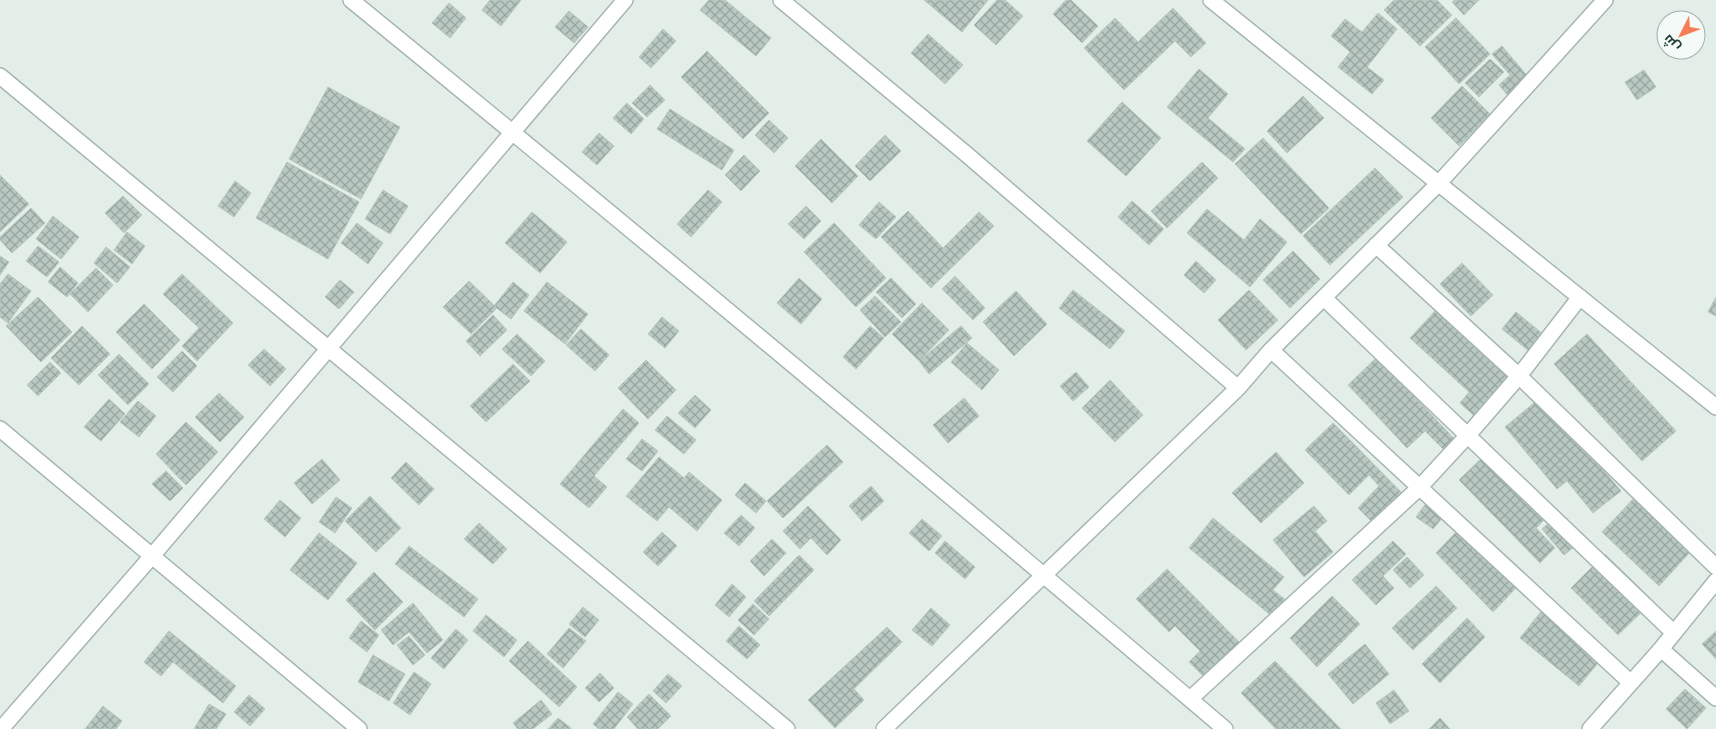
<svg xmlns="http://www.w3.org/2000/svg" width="1716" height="729" viewBox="0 0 1716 729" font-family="'Source Sans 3',Cairo,sans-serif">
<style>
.building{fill:url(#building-cross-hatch);stroke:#b6c8c0}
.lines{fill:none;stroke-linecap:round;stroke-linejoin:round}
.minor-casing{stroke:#a6b6b0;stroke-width:18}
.minor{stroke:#fff;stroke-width:15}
</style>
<defs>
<pattern id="building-cross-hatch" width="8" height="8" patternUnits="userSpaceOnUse" patternTransform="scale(1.25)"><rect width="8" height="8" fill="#b9c9c2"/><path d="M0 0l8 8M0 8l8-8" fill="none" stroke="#96a59f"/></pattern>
</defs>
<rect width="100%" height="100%" fill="#e4eee9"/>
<path class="building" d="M 490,0 L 521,0 L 501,26 L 482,10 Z
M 709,0 L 725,0 L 771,38 L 756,56 L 700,10 Z
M 924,0 L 988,0 L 962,32 Z
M 997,0 L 1005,0 L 1023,16 L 996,45 L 974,25 Z
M 1066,0 L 1071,0 L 1098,26 L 1082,43 L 1053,14 Z
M 1394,0 L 1437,0 L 1452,15 L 1420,46 L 1384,10 Z
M 1455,0 L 1479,0 L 1464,15 L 1452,2 Z
M 449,3 L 466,18 L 450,38 L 432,23 Z
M 1173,8 L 1206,43 L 1191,57 L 1175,41 L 1124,90 L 1084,48 L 1115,18 L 1138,42 Z
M 569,11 L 588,27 L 574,43 L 555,27 Z
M 1378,13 L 1397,29 L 1367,67 L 1384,80 L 1372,94 L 1338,67 L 1350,52 L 1331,36 L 1345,19 L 1362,32 Z
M 1456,18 L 1490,54 L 1459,84 L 1425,47 Z
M 663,29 L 676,41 L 651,68 L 639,57 Z
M 928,34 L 963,65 L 945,84 L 911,53 Z
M 1502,46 L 1536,86 L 1515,104 L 1499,85 L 1510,75 L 1492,54 Z
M 707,51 L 769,113 L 743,139 L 681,77 Z
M 1490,59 L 1504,72 L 1479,97 L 1465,83 Z
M 1199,69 L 1228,94 L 1208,118 L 1245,149 L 1233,162 L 1167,107 Z
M 1644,70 L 1656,87 L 1637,100 L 1625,82 Z
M 650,85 L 665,100 L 647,117 L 632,103 Z
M 1462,86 L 1490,114 L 1459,146 L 1431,118 Z
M 328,87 L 400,127 L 361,199 L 289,159 Z
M 1303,96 L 1324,118 L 1287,153 L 1267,131 Z
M 1122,102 L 1161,138 L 1126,176 L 1087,141 Z
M 627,103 L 644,119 L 631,134 L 613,118 Z
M 670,109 L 734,150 L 722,170 L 657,129 Z
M 769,120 L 788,138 L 774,153 L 755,135 Z
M 599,133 L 614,146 L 597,165 L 582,152 Z
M 885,135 L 901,151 L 870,181 L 855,166 Z
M 1263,138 L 1329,208 L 1301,234 L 1235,164 Z
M 821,139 L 858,176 L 832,203 L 795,166 Z
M 744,155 L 760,171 L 741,191 L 725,175 Z
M 287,162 L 359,202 L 328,259 L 256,218 Z
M 1202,162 L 1218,178 L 1167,228 L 1151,211 Z
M 1375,168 L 1403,197 L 1330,265 L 1303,236 Z
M 0,175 L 29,204 L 0,232 Z
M 235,181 L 251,193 L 234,217 L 218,206 Z
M 383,190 L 408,206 L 390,234 L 365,219 Z
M 708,190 L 722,202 L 691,237 L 677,224 Z
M 123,196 L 142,215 L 124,233 L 105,213 Z
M 1132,201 L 1164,229 L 1149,245 L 1118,217 Z
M 879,202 L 896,217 L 876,239 L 859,225 Z
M 806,206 L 821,221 L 804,239 L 788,224 Z
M 31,208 L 45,223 L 12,253 L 0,240 L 0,237 Z
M 1207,209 L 1244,240 L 1260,219 L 1287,242 L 1250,287 L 1187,233 Z
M 908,211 L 943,248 L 979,212 L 994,226 L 931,288 L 881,237 Z
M 532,212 L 567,242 L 540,273 L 505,243 Z
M 53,216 L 79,237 L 61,259 L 36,239 Z
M 357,223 L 383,243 L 368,264 L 341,243 Z
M 834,223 L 886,278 L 856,307 L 804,252 Z
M 127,232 L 145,246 L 132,264 L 114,250 Z
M 38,246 L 59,262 L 47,277 L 26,261 Z
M 106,247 L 130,267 L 117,283 L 94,263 Z
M 1293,251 L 1320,279 L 1290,308 L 1263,280 Z
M 0,256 L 9,262 L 0,275 Z
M 1196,261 L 1216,280 L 1204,293 L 1184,275 Z
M 1462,263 L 1493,295 L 1471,316 L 1440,284 Z
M 60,267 L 78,283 L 67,297 L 48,282 Z
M 96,268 L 113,285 L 88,312 L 70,294 Z
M 8,274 L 31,291 L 8,323 L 0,317 L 0,284 Z
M 182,274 L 233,323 L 197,361 L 182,346 L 199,328 L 163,294 Z
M 955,276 L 985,308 L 973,320 L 942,289 Z
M 799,278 L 822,299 L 801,324 L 777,303 Z
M 891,278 L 916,304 L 902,318 L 876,292 Z
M 340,280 L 354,292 L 339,309 L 325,297 Z
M 469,281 L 497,308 L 471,334 L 443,307 Z
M 513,282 L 529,295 L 511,319 L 494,306 Z
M 547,282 L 588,314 L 565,344 L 524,311 Z
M 1073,290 L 1125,331 L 1110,349 L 1059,308 Z
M 1249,290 L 1278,320 L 1246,350 L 1218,320 Z
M 1016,291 L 1047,324 L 1014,356 L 983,322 Z
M 875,296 L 901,322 L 885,337 L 860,310 Z
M 38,297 L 72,332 L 41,362 L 6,326 Z
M 1716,297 L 1716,316 L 1708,312 Z
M 922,303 L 949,330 L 919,361 L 892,334 Z
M 144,304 L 180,340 L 152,369 L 116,332 Z
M 1436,310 L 1518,386 L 1483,424 L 1460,403 L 1469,392 L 1410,338 Z
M 1516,312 L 1544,335 L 1530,352 L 1502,329 Z
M 493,315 L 507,330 L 480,356 L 466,341 Z
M 662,317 L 679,331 L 665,348 L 648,334 Z
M 82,326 L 110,354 L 79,385 L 51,358 Z
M 870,326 L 884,338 L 856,369 L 843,357 Z
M 961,326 L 972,338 L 929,374 L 919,361 Z
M 581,329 L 609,355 L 595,371 L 566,345 Z
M 517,334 L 545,361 L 531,376 L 502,349 Z
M 1587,334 L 1676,431 L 1642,461 L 1554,364 Z
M 967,343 L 999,370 L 982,390 L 951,362 Z
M 264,349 L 286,369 L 270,386 L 248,365 Z
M 182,351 L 197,366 L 173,392 L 157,377 Z
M 119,354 L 149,384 L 128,405 L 98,375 Z
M 1377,357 L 1460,445 L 1449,455 L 1425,431 L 1407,448 L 1348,385 Z
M 646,360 L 676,390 L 648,419 L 618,388 Z
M 50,362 L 61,373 L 38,396 L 27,385 Z
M 513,364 L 530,381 L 486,422 L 470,406 Z
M 1076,372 L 1089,387 L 1073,401 L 1060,386 Z
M 1110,380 L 1143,415 L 1115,442 L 1082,408 Z
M 219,393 L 244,417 L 220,442 L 195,417 Z
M 695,395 L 711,410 L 695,428 L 678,413 Z
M 1541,397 L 1621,491 L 1593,513 L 1567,481 L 1557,489 L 1505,427 Z
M 964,398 L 979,416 L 948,443 L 933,425 Z
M 109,399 L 125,414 L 101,441 L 84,427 Z
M 138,401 L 156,416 L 139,437 L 120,422 Z
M 623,409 L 639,423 L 594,476 L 607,487 L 589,508 L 560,484 Z
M 667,416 L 696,440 L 684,454 L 655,430 Z
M 186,422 L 218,452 L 186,485 L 156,454 Z
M 1333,423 L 1408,499 L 1378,528 L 1358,508 L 1379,486 L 1369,475 L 1349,495 L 1305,450 Z
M 642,439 L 658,451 L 642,471 L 626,459 Z
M 827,445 L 843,462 L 783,518 L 767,501 Z
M 1276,452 L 1304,483 L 1261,523 L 1232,493 Z
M 1484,456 L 1545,519 L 1536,528 L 1555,548 L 1540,563 L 1459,480 Z
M 659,457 L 684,478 L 689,472 L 722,500 L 697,531 L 669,507 L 657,521 L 626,496 Z
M 322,459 L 340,480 L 312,504 L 294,483 Z
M 406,462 L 434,489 L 419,505 L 391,478 Z
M 166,471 L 183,488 L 170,501 L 152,484 Z
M 745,483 L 766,501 L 756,513 L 735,495 Z
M 871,486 L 884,501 L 862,521 L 849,506 Z
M 370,496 L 401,528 L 376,552 L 345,521 Z
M 336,497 L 352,508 L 335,533 L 319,522 Z
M 1635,497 L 1692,550 L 1659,586 L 1602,532 Z
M 1430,498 L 1448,511 L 1433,529 L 1416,517 Z
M 280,500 L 301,518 L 285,537 L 264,519 Z
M 808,506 L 841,540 L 827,555 L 811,538 L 800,549 L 783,531 Z
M 1314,506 L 1327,521 L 1315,531 L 1333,552 L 1304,577 L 1273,540 Z
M 741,515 L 755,528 L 739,546 L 724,533 Z
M 1558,515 L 1581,541 L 1564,555 L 1542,529 Z
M 1213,518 L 1284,577 L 1273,590 L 1287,601 L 1274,618 L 1189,548 Z
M 922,519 L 942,536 L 929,551 L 909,533 Z
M 479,523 L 507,549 L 493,564 L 464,539 Z
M 1460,528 L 1517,587 L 1493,612 L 1436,553 Z
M 662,532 L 677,546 L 658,566 L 643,552 Z
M 319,533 L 357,563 L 328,600 L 290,570 Z
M 772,539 L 786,553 L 764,576 L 750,561 Z
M 945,541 L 975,567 L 965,579 L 935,553 Z
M 1393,541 L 1406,554 L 1383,576 L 1394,588 L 1376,605 L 1352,580 Z
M 409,546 L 478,599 L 464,617 L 395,564 Z
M 1605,554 L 1653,601 L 1618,635 L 1571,588 Z
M 799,555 L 814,570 L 769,616 L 754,601 Z
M 1407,557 L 1424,575 L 1410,588 L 1393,570 Z
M 1167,569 L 1247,650 L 1212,685 L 1189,662 L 1200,651 L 1175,626 L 1169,632 L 1136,599 Z
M 374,572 L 403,602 L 375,630 L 346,600 Z
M 732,584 L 746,597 L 729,617 L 715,605 Z
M 1436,586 L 1457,608 L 1413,650 L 1392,628 Z
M 1332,596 L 1360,624 L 1317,667 L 1290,638 Z
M 413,603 L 443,640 L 427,653 L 409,632 L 393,645 L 381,630 Z
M 753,604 L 769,619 L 754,635 L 738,620 Z
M 1547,604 L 1607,652 L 1579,686 L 1520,638 Z
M 583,607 L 599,620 L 585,637 L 569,624 Z
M 931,608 L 950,625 L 932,646 L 912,630 Z
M 486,615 L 517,640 L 504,657 L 473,631 Z
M 1467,618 L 1485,637 L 1440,683 L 1422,664 Z
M 361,621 L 379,635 L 367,652 L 349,638 Z
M 739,626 L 760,645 L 747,659 L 726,641 Z
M 887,627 L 902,642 L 854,689 L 864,700 L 835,728 L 808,700 Z
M 569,628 L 586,641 L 563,668 L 547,654 Z
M 456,629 L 468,640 L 444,669 L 431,658 Z
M 169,631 L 236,686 L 223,703 L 173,662 L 161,676 L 144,662 Z
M 1716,631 L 1716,659 L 1702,644 Z
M 409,636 L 425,655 L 413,665 L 397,645 Z
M 528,641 L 577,687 L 559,707 L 509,661 Z
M 1365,644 L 1389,674 L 1353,704 L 1328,674 Z
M 373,655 L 405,674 L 389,701 L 358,682 Z
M 1275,661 L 1341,729 L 1276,729 L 1241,693 Z
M 414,672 L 431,684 L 410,715 L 393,703 Z
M 600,673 L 614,688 L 599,702 L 585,688 Z
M 668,674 L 682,686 L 666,703 L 653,691 Z
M 1685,689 L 1706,708 L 1687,729 L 1666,709 Z
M 1394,690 L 1409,711 L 1390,724 L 1376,703 Z
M 618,692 L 633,704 L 614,729 L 599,729 L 593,724 Z
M 649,694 L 671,716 L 658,729 L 638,729 L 627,717 Z
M 249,695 L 265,709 L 250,726 L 234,712 Z
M 541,700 L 552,714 L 533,729 L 518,729 L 513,723 Z
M 209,704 L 226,714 L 216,729 L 194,729 Z
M 103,706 L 122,721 L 116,729 L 85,729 Z
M 558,718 L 571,728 L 570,729 L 548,729 Z
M 1440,718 L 1450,729 L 1429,729 Z"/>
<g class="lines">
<defs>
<path id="minor" d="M 351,0 C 645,240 936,483 1225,729
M 781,0 L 965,153 L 1238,388
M 1211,0 L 1716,407
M 0,76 L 787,729
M 1376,245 L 1519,376 L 1716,567
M 1324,298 L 1674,633
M 1271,350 L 1631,683
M 0,429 L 359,729
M 1661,649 L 1716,698
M 1190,699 L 1419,488 L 1468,435 L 1519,376 L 1580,297
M 1,729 L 152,556 L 625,0
M 884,729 L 1238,388 L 1271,350 L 1439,183 L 1605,0
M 1590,729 L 1661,649 L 1716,581"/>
</defs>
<use href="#minor" class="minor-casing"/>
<use href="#minor" class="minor"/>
</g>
<g transform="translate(1681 35) rotate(228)"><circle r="24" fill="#f4faf7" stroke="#a0b0ab"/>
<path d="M0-4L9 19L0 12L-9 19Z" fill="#f77d59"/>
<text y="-8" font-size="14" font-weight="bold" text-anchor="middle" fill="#224038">ش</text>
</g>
</svg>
